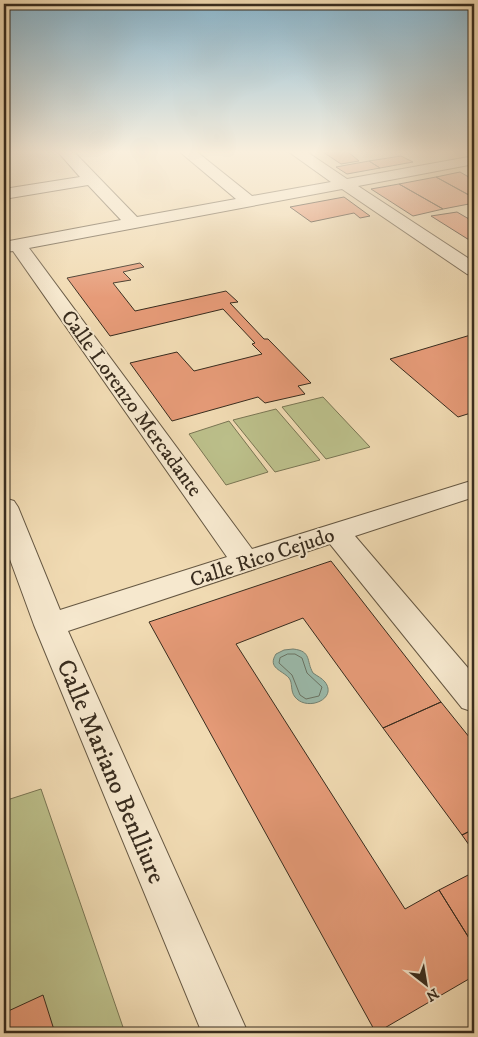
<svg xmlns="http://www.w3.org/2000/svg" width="478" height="1037" viewBox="0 0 478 1037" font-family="'IM FELL DW Pica',serif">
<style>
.green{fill:#bcc08b;stroke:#7a7654}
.water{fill:#9bbbac;stroke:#738273}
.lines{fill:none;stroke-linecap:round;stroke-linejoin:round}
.shore{stroke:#6a7465;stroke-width:1}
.building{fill:#e69b78;stroke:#382c1e}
.minor-casing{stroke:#665843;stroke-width:2}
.minor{fill:#f6e8ce;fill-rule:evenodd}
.labels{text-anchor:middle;stroke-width:4;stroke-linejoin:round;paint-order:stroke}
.street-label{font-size:21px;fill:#382c1e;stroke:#f6e8ce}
.near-street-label{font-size:25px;fill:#382c1e;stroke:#f6e8ce}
</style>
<rect width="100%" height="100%" fill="#f1dbb3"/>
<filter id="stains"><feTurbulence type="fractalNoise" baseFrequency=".004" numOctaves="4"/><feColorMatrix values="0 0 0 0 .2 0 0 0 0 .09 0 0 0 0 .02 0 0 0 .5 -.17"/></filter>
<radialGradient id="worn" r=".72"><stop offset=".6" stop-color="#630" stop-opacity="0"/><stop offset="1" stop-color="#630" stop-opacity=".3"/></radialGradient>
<path class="green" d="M 323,397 L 370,447 L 326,459 L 282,407 Z
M 276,409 L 320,460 L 275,472 L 233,420 Z
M 229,421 L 268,472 L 226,485 L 189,434 Z
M 41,789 L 125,1033 L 4,1033 L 4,801 Z"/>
<path class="water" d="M 293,649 C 312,651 306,661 313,673 C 317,676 322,678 325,682 C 338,699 307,712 295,697 C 290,691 293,683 289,678 C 282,670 267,668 276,654 L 284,650 Z"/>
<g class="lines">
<path class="shore" d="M 288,654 L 295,654 L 302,658 L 307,673 L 322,687 L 319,696 L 306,699 L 300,695 L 292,675 L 279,663 L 280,658 Z"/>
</g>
<path class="building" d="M 323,152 L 348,152 L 359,161 L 341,164 Z
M 401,156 L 413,162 L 380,168 L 369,161 Z
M 369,161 L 380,168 L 347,174 L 336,167 Z
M 460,172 L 474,180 L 474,196 L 471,196 L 436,177 Z
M 436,177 L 474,198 L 474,203 L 443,209 L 399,184 Z
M 399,184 L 443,209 L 413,216 L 371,189 Z
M 344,197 L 370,216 L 360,218 L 354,213 L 311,222 L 290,207 Z
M 457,212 L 474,222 L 474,243 L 431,216 Z
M 140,263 L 144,267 L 123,272 L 131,280 L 113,283 L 135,311 L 226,291 L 238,302 L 230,303 L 264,339 L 268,339 L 311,383 L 298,386 L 305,394 L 265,403 L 258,397 L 172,421 L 130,363 L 177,352 L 194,371 L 262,354 L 252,344 L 255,343 L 223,309 L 110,336 L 67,278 Z
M 474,334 L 474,412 L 458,417 L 390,359 Z
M 331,561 L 441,702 L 383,728 L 303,618 L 236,644 L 405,909 L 439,890 L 474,946 L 474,976 L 376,1033 L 149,622 Z
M 441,702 L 474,743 L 474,829 L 462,835 L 383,728 Z
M 474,829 L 474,852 L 462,835 Z
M 474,872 L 474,946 L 439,890 Z
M 43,995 L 55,1033 L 4,1033 L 4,1013 Z"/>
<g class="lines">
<defs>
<path id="minor" d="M 58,152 L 74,152 L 137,217 L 236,199 L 180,152 L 197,152 L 252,196 L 331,182 L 289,152 L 307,152 L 347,179 L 474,156 L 474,164 L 358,186 L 474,262 L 474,276 L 467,274 L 342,189 L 29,248 L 252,549 L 474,480 L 474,497 L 355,536 L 474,675 L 474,712 L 462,708 L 330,544 L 68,631 L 248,1033 L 202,1033 L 34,625 L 4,543 L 4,498 L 14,501 L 18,507 L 60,610 L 227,557 L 13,251 L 4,252 L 4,242 L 121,220 L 88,185 L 4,199 L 4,189 L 80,177 Z"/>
</defs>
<use href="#minor" class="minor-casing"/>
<use href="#minor" class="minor"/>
</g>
<linearGradient id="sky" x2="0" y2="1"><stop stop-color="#89b7d0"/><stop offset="0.51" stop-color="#f9efdd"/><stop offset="1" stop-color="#f9efdd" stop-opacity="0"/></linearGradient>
<rect width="478" height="298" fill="url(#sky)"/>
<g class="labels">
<g class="street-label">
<text transform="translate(132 403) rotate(54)" y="7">Calle Lorenzo Mercadante</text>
<text transform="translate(262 557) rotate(-18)" y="7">Calle Rico Cejudo</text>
</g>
<g class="near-street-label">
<text transform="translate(112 771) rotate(67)" y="9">Calle Mariano Benlliure</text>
</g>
</g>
<rect width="478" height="1037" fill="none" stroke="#f1dbb3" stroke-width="20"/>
<rect x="5" y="5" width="468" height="1027" fill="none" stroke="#382c1e" stroke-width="2.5"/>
<rect x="10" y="10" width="458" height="1017" fill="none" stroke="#382c1e"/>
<g transform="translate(426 984) rotate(149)" stroke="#f6e8ce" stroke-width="4" paint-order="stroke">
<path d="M0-4L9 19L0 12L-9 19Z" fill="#382c1e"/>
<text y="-8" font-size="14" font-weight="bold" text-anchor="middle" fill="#382c1e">N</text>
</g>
<rect width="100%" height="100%" filter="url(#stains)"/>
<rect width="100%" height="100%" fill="url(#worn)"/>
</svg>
